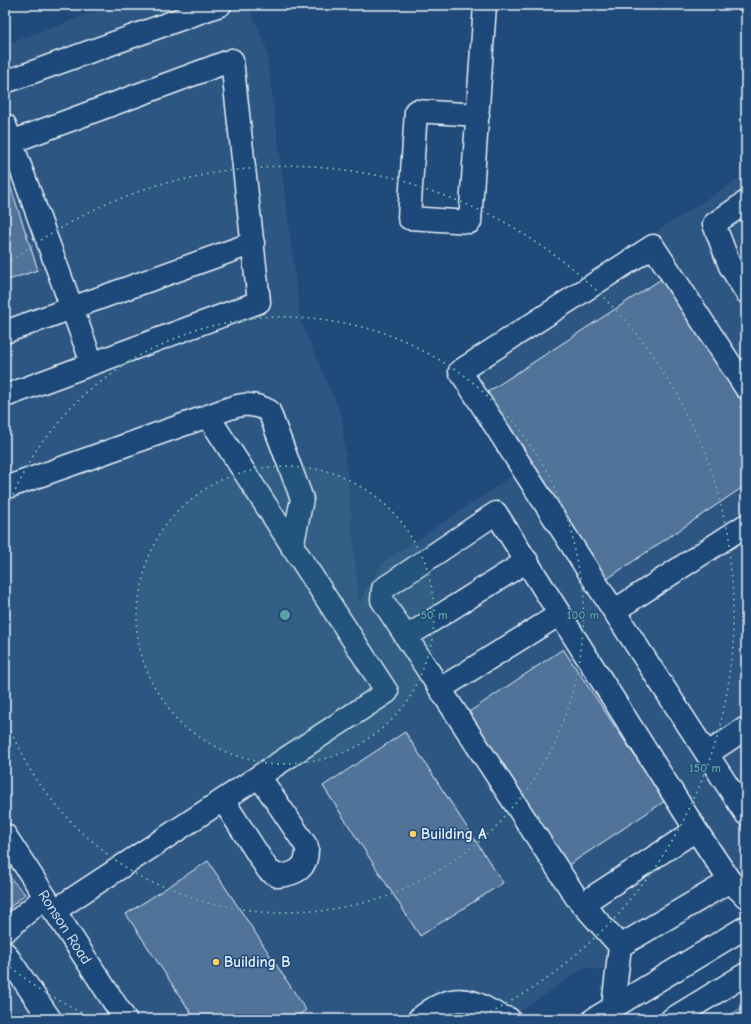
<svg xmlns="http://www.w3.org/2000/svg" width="751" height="1024" viewBox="0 0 751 1024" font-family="'Comic Neue',sans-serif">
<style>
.built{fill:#2e5683}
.green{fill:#3c628c;stroke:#92aac2}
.building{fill:#517399;stroke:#e8f1f8}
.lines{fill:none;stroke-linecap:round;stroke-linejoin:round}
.minor-casing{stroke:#e8f1f8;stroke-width:25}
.highway-casing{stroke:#e8f1f8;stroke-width:25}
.minor{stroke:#1f4a7a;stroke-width:22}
.highway{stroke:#1f4a7a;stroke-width:22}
.ring{fill:none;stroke:#5ba19e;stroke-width:2;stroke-dasharray:2 4}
.poi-dot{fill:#ffd166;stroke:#1f4a7a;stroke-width:1.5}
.labels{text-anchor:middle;stroke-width:3;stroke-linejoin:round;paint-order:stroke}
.poi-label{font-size:15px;font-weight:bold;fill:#e8f1f8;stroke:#1f4a7a;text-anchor:start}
.street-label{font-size:15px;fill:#e8f1f8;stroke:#1f4a7a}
.centre{fill:#5ba19e;stroke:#1f4a7a;stroke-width:2}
.ring-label{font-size:12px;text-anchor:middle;font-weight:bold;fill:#5ba19e;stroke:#1f4a7a;stroke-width:3;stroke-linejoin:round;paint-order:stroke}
</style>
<rect width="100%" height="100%" fill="#1f4a7a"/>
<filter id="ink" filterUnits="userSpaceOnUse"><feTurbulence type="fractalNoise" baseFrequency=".025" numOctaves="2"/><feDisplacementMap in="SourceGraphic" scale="8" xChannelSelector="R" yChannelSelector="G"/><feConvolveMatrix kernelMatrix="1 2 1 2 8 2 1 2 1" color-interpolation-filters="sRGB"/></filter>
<g filter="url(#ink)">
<path class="built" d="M 113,5 L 248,5 L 266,46 L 301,322 L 342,417 L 359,602 L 382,563 L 512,476 L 448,365 L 746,174 L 746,889 L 720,905 L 601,971 L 585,967 L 509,1019 L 5,1019 L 5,45 Z"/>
<path class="green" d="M 746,1005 L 746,1019 L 723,1019 Z"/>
<path class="building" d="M 5,170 L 38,270 L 5,281 Z
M 666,276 L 746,401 L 746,485 L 604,581 L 483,395 Z
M 563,649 L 665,801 L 567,866 L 466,714 Z
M 405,732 L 503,883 L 420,936 L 323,786 Z
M 208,861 L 306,1010 L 293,1019 L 195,1019 L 126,914 Z
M 5,872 L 25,894 L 5,912 Z"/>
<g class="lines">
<defs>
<path id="minor" d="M 5,82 L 220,5
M 478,115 L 416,111 L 409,218 L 470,222 L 485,5
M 5,125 L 92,363
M 746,202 L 714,224 L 730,266 L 746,292
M 5,332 L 253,243
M 5,396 L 259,302 L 232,60 L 11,142
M 208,416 C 232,408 245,398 269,411 L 302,499 L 292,547
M 5,488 L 208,416 L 387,692 L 54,911
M 746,525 L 614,611 L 746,814
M 614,611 L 460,371 L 653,246 L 746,388
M 406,637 L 527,561
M 440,689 L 560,614
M 707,754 L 746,728
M 223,800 L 268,870 L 278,876 C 297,874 308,868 307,847 L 259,776
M 5,835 L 125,1019
M 582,904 L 696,830
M 5,931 L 45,897
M 620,946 L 730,881
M 5,953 L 50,1019
M 613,1007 L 620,946 L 576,897 L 382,600 L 383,589 L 496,513 L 696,830 L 730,881 L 746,897"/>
<path id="highway" d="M 419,1019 C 435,1005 454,995 475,1003 C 487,1008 497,1016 509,1019
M 594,1019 L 746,927
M 672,1019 L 746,974"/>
</defs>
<use href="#minor" class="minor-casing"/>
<use href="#highway" class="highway-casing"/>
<use href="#minor" class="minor"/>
<use href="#highway" class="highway"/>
</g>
</g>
<circle cx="285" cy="615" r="149" fill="#5ba19e" fill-opacity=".12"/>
<g class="ring">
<circle cx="285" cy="615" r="149"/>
<path d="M6 511A298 298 0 1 1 6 719"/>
<path d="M93 1018A447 447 0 0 1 7 965M7 265A447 447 0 1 1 477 1018"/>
</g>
<g class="poi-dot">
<circle cx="413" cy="834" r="4"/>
<circle cx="216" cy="962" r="4"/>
</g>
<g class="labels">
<g class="poi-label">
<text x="421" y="839">Building A</text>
<text x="224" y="967">Building B</text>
</g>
<g class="street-label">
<text transform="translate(65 927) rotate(57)" y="5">Ronson Road</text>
</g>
</g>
<circle cx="285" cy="615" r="6" class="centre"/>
<g class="ring-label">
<text x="434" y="619">50 m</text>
<text x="583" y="619">100 m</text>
<text x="705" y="772">150 m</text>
</g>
<rect width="751" height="1024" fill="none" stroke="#1f4a7a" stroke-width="20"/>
<rect x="10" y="10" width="731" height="1004" fill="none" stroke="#e8f1f8" stroke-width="1.5" filter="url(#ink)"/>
</svg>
